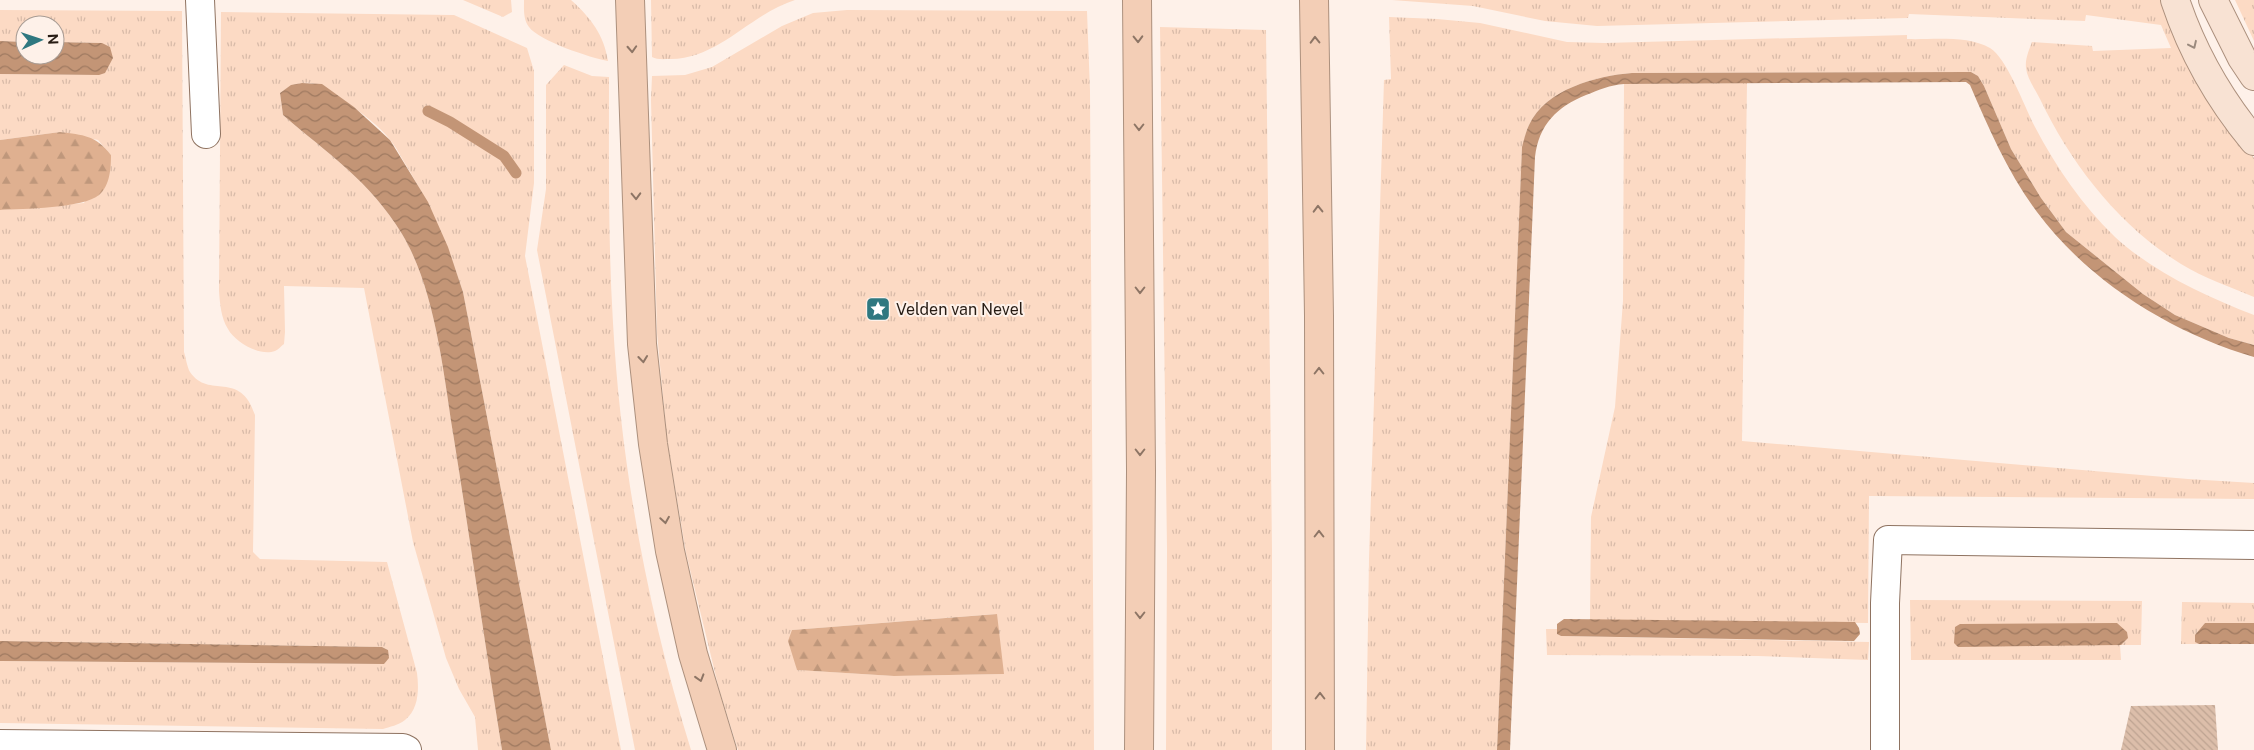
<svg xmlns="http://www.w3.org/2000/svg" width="2254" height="750" viewBox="0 0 2254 750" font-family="'Public Sans',sans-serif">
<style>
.grass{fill:url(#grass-tufts);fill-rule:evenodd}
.forest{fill:url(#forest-firs)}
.water{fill:url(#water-waves)}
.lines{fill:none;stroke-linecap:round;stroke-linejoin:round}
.stream{stroke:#c39576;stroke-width:11}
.building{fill:url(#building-back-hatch)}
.minor-casing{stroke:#8f7361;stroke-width:30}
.major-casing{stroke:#ac907d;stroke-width:30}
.highway-casing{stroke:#ac907d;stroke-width:30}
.minor{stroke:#fff;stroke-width:28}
.major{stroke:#f8e2d3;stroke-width:28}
.highway{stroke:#f3ceb6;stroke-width:28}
.oneway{stroke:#8d7565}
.oneway2{stroke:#9a897d}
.labels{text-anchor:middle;stroke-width:4;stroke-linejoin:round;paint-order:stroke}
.poi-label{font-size:16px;fill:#271c14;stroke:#fef1e9;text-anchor:start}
</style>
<defs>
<pattern id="grass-tufts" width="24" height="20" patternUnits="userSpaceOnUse" patternTransform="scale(1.25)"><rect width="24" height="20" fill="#fcdac4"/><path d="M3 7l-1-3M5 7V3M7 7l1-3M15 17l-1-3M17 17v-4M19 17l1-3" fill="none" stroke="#d8baa8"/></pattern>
<pattern id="forest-firs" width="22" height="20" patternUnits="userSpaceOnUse" patternTransform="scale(1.25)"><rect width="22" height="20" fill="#dfb090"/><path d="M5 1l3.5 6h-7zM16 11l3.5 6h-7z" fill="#bf977b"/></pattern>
<pattern id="water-waves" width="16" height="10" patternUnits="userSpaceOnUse" patternTransform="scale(1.25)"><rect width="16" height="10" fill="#c39576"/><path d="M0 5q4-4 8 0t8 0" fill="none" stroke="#9e7960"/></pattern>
<pattern id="building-back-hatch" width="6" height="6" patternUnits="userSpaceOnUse" patternTransform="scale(1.25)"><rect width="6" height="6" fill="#dcbeaa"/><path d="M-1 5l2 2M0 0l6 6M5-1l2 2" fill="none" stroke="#bda391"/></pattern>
</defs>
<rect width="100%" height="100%" fill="#fef1e9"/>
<path class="grass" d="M 463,0 L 511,0 L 512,12 L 503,17 Z
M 524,0 L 571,0 C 591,18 604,35 608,61 C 591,58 539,41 529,27 C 523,19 524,9 524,0 Z
M 651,0 L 795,0 C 750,14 720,58 671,59 C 664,59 657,60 652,57 Z
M 1392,0 L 2163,0 L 2216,110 L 2254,158 L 2254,297 C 2230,287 2204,278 2181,264 C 2119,226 2071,164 2040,99 C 2035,89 2027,78 2026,68 C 2025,59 2029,50 2032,42 L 2092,46 L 2093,51 L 2171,48 L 2161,25 L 2086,15 L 2085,21 L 1909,14 L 1908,18 L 1597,26 L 1545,21 L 1473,6 Z
M 2235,0 L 2254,0 L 2254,41 Z
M 0,10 L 182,11 L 184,352 C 186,358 187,367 190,372 C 209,400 240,369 255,415 L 253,552 L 260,559 L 387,562 L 417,673 C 419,689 419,709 405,720 C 399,725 389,727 383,729 L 0,723 L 0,661 L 384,664 L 388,650 L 382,647 L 0,641 L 0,210 L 84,203 L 111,155 L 98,140 L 60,132 L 0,140 L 0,74 L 99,75 L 102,43 L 55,42 L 55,25 L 25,25 L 25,42 L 0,41 Z
M 847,10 L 1087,11 L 1090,91 L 1094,750 L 738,750 L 719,689 L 686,553 L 667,440 L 657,333 L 651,100 L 652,76 L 685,75 L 712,67 L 782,26 L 813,13 ZM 996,614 L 1003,674 L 894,676 L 797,670 L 792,630 Z
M 221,12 L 454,15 L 527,48 L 534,71 L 534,183 L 525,256 L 621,750 L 551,750 L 463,292 C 449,249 432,209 409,170 C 403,161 398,150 391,141 C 381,127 359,111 345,101 C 322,84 306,74 280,93 L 283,115 C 328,154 370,181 402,234 C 435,289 443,370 453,433 C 470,539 485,645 502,750 L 478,750 L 475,717 L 459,689 L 446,658 L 413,542 L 364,288 L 284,286 L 285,332 L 284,344 C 281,346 278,350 275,351 C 260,357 235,342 228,329 C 221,318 220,304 219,291 Z
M 1389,17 L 1437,19 L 1480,23 L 1567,42 L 1605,43 L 1907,35 L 1907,39 C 1932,40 1967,35 1990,48 C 2007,58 2025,108 2035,127 C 2056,167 2082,205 2115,237 C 2153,272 2207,297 2254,315 L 2254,345 L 2229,338 L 2175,315 L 2143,294 L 2066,232 L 2041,198 L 2011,149 L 1984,86 L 1978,76 L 1971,72 L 1632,73 C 1596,76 1546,89 1529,125 C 1526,131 1525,140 1522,147 L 1497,750 L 1366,750 L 1369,559 L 1384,80 L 1391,79 Z
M 1160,27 L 1266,30 L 1272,550 L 1272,750 L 1166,750 L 1167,550 Z
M 564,65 L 592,76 L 609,77 C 609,159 608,241 613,323 C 621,467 648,612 691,750 L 635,750 L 537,250 L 546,189 L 546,85 Z
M 1747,83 L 1742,441 L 2188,479 L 2254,483 L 2254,499 L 1869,496 L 1868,623 L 1590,620 L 1591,517 L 1615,407 L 1623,301 L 1624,84 Z
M 1910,600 L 2142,601 L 2141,645 L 2121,645 L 2128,638 L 2120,645 L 2121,660 L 1911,660 Z
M 2182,602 L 2254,603 L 2254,623 L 2205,623 L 2196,642 L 2199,644 L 2181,644 Z
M 1546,629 L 1557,629 L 1557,634 L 1561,636 L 1869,642 L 1868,660 L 1758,656 L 1547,655 Z"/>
<path class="forest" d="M 60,132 C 83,135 96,135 111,155 C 111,168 110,186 99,195 C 84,208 22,209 0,210 L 0,140 Z
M 997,614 L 1004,674 L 894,676 L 797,670 L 788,641 L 792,630 Z"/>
<path class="water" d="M 0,41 L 25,42 L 25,55 L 55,55 L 55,42 L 102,43 L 110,47 L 113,58 L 105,73 L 99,75 L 0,74 Z
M 1971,72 L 1978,76 L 1984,86 L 2011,149 L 2041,198 L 2066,232 L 2143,294 L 2175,315 L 2229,338 L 2254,345 L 2254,357 C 2172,333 2089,282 2037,212 C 2008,173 1989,129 1970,85 L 1966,82 L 1624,84 C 1610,85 1599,90 1586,95 C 1557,107 1539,124 1535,157 L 1510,750 L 1497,750 L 1522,147 C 1524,140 1526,131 1529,125 C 1546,89 1596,76 1632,73 Z
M 302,83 L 322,84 L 354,107 L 390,140 L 428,202 L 448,247 L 463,292 L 551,750 L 502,750 C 485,645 470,539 453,433 C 443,370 435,289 402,234 C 370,181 328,154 283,115 L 280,93 L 291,85 Z
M 1564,619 L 1855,622 L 1859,628 L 1860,634 L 1854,641 L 1561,636 L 1557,634 L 1557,624 Z
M 2117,623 L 2127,632 L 2128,638 L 2121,645 L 1958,647 L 1954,643 L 1955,627 L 1960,624 Z
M 2205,623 L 2254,623 L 2254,644 L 2199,644 L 2195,642 L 2195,635 Z
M 0,641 L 382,647 L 388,650 L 389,658 L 384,664 L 0,661 Z"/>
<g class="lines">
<path class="stream" d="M 428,111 L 450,122 L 504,156 L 516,173"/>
</g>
<path class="building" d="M 2215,705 L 2218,750 L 2121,750 L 2131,706 Z"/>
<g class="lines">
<defs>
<path id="minor" d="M 200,0 L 206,134
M 0,744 L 403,748 L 407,750
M 1885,750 L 1885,603 L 1888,540 L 2254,545"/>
<path id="major" d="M 2175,0 C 2192,51 2220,100 2254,141
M 2213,0 L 2242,58 L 2254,76"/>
<path id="highway" d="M 630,0 L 642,344 L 653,444 L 670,551 L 693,654 L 722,750
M 1137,0 L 1141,471 L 1139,750
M 1314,0 L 1319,316 L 1320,750"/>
</defs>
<use href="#minor" class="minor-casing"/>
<use href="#major" class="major-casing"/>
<use href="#highway" class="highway-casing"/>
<use href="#minor" class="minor"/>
<use href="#major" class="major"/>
<use href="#highway" class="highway"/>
</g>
<defs><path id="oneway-chevron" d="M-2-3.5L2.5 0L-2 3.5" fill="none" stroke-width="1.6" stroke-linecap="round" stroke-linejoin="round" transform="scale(1.25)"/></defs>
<g class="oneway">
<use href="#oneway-chevron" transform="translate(1138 39) rotate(89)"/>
<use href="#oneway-chevron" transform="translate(1315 40) rotate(-91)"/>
<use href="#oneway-chevron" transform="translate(632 49) rotate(87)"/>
<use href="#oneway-chevron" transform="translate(1139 127) rotate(90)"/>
<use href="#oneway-chevron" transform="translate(636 196) rotate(88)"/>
<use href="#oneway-chevron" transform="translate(1318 209) rotate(-91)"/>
<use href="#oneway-chevron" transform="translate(1140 290) rotate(90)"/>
<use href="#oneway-chevron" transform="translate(643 359) rotate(84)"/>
<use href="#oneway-chevron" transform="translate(1319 371) rotate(-90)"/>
<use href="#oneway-chevron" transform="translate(1140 452) rotate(90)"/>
<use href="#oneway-chevron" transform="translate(665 520) rotate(81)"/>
<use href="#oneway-chevron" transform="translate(1319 534) rotate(-90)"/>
<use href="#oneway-chevron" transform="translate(1140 615) rotate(90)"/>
<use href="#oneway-chevron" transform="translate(700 678) rotate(73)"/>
<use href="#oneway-chevron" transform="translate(1320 696) rotate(-90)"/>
</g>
<use class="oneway2" href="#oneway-chevron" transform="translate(2193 45) rotate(65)"/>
<defs>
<symbol id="sight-square" viewBox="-11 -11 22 22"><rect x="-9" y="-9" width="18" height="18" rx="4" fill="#2f7880" stroke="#fef1e9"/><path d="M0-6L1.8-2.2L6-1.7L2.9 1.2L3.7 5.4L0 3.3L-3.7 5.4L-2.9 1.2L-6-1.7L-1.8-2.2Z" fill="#fff"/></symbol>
</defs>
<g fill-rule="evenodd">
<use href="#sight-square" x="864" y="295" width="28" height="28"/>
</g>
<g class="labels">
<g class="poi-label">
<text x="896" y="315">Velden van Nevel</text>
</g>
</g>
<g transform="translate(40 40) rotate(87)"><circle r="24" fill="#fef1e9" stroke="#a89c94"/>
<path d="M0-4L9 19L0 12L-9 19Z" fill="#2f7880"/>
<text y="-8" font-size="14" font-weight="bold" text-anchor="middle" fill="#271c14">N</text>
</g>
</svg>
